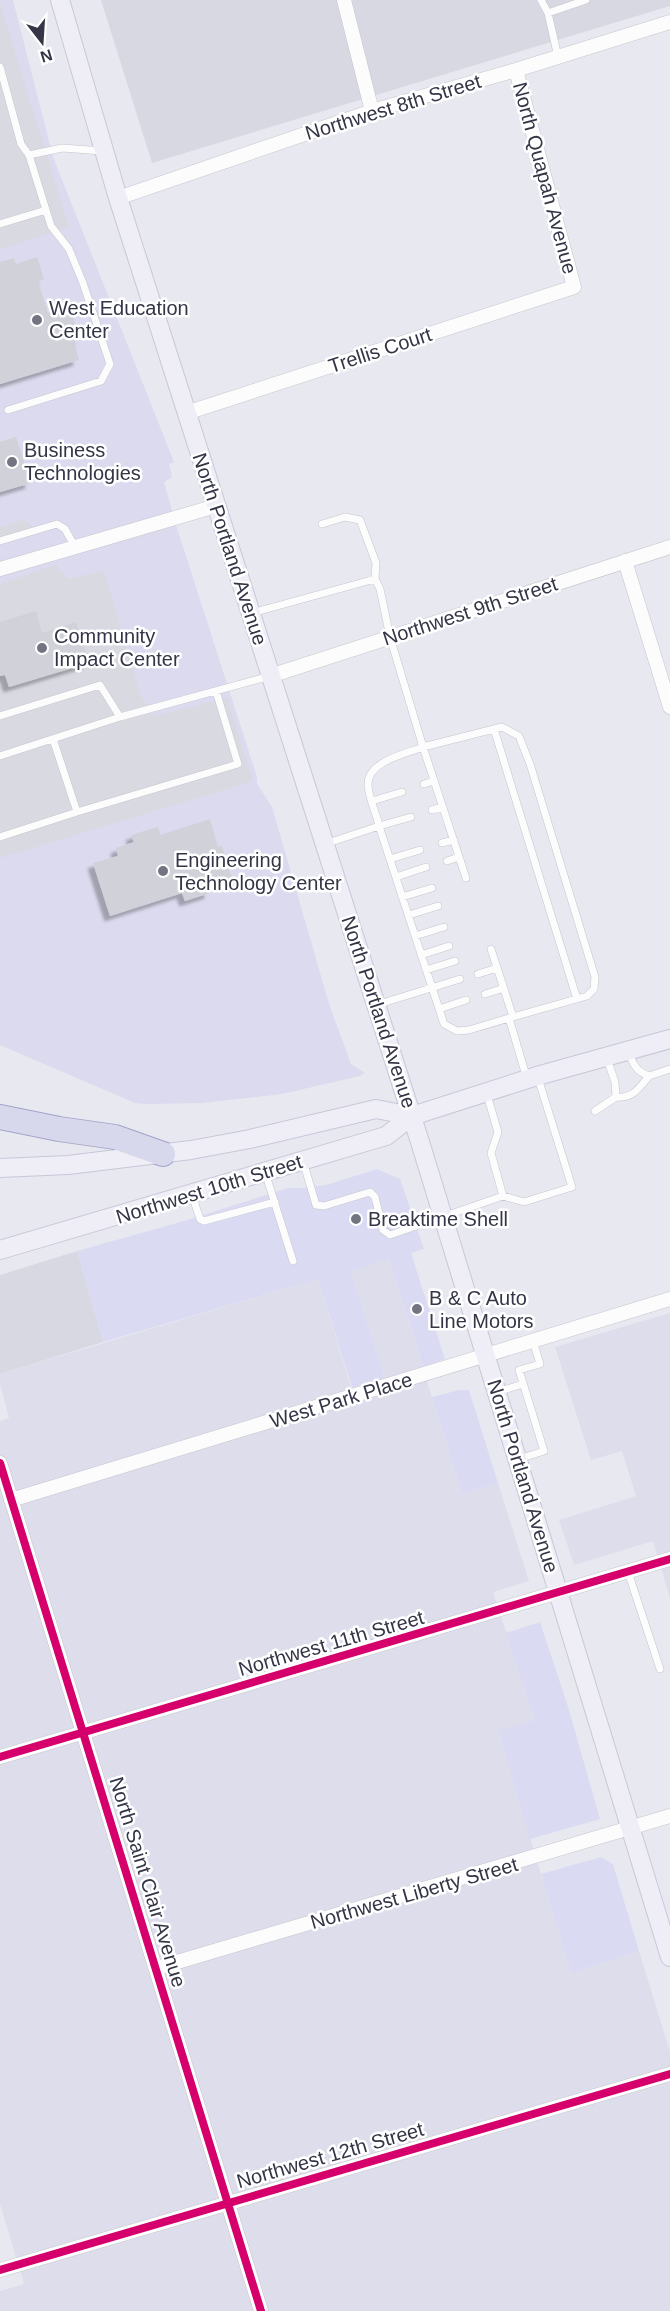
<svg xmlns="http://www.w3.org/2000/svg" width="670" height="2311" viewBox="0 0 670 2311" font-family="Arial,sans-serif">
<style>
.residential{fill:#ddddec}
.commercial{fill:#dadbf3}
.industrial{fill:#d8d8e2}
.education{fill:#dbdaee}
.parking{fill:#d9d9e2}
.building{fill:#d1d1d9;filter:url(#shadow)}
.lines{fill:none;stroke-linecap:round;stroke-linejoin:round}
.lane-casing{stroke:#c5c5ce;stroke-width:8}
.street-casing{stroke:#c5c5ce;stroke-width:15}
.secondary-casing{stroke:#c8c7d9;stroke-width:20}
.highway-casing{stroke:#a2a3c9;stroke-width:26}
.lane{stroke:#fcfcfd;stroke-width:7}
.street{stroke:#fcfcfd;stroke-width:14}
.secondary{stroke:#efeef6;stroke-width:18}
.highway{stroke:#d8d8ec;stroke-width:24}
.cycleway-casing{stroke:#fff;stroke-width:11}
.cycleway{stroke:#d6006c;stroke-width:8}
.poi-dot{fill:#737482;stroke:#fff;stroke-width:2}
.labels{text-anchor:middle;stroke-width:5;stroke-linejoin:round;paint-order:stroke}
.street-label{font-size:20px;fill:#343546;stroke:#fff}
.poi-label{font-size:20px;fill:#343546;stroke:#fff;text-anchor:start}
</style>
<defs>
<filter id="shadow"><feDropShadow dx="-5.5" dy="5.5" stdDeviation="1.5" flood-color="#0004"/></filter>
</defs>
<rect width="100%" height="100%" fill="#e8e8f0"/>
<path class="residential" d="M 389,1259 L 462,1494 L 498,1483 L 529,1581 L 493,1592 L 535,1720 L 498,1732 L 571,1973 L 639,1951 L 670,2052 L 670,2311 L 0,2311 L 0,2291 L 24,2284 L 0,2204 L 0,1421 L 9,1418 L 0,1384 L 0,1374 L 318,1279 L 351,1387 L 385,1379 L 351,1271 Z
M 670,1313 L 670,1598 L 653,1541 L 574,1565 L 559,1520 L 636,1496 L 622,1451 L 591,1460 L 555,1347 Z"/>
<path class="commercial" d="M 377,1169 L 400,1179 L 424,1249 L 411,1253 L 445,1359 L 423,1367 L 389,1259 L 351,1271 L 385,1379 L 352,1387 L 318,1279 L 103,1342 L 77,1251 L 184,1221 L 288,1188 L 304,1188 L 326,1185 Z
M 459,1390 L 469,1390 L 498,1483 L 462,1494 L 432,1397 Z
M 540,1622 L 569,1710 L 600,1819 L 530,1839 L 498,1731 L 535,1720 L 506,1633 Z
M 601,1857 L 613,1864 L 639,1951 L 571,1973 L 541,1874 Z"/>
<path class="industrial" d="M 101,0 L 670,0 L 670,6 L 152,163 Z
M 77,1251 L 103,1342 L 0,1374 L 0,1275 Z"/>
<path class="education" d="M 0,0 L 13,0 L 53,157 L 174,462 L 169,464 L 172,477 L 164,482 L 176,525 L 257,777 L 257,784 L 272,807 L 330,1007 L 351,1064 L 365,1073 L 360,1076 L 282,1094 L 202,1103 L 146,1104 L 135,1103 L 0,1045 Z"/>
<path class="parking" d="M 0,4 L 69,227 L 0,249 Z
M 23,520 L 34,527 L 0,538 L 0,527 Z
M 55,565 L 68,579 L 104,571 L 140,694 L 153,716 L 227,698 L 253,781 L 0,858 L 0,676 L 5,675 L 9,687 L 76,622 L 42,633 L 36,612 L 0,622 L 0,584 Z"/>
<path class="building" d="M 37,257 L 44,279 L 38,281 L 48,313 L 70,306 L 80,340 L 74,342 L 79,360 L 0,384 L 0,262 L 14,258 L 16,264 Z
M 16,437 L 31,483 L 0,492 L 0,442 Z
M 36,611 L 42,633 L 76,622 L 89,663 L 9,687 L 5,675 L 0,676 L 0,622 Z
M 210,819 L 218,847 L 222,846 L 232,878 L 208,885 L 210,893 L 185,901 L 182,893 L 110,916 L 93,863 L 118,856 L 116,848 L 134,842 L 131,835 L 158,827 L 160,835 Z"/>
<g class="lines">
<defs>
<path id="lane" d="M 541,0 L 548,13
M 558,57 L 548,13 L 586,0
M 0,67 L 21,144 L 29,155 L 62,148 L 103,151
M 0,224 L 46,210
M 8,410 L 101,381 L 110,364 L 83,283 L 69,249 L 51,226 L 29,155
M 322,524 L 345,517 L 360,520 L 376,563 L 375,579
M 0,541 L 57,524 L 65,529 L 75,547
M 252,613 L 375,579 L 380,589 L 390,637 L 423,747 C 406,754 367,761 368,785 C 368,796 377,815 379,826 L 325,844
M 0,716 L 100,685 L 120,717
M 494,729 L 577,999
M 53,739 L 77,812 L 238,764 L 216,691
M 0,756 L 120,717 L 270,676
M 424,784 L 434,781
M 372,801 L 402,792
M 432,810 L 443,807
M 411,817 L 379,826 L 444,1024 L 457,1031 L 469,1030 L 509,1018
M 0,837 L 77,812
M 442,843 L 454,840
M 390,859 L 420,850
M 447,861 L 459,857
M 396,877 L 426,867
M 466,878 L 423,747 L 502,727 L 519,736 L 530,764 L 595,977 L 594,989 L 587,996 L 509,1018 L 527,1079
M 402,897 L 432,888
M 409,915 L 438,906
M 415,936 L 444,927
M 491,949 L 513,1017
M 421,955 L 449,946
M 426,970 L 455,961
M 478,974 L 497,968
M 485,994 L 504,988
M 376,1005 L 460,979
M 439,1009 L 466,1000
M 628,1051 C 633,1063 635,1071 649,1076 L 670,1069
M 487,1095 L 498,1132 L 491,1153 L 503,1196 L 524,1202 L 572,1187 L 538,1078
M 616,1097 C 633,1099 639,1088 649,1076
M 595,1111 L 616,1097 L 615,1082 L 607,1059
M 303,1161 L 316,1205 L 324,1206 L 370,1192 L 375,1197 L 383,1230 L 390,1235 L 503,1196
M 265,1172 L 293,1261
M 192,1195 L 200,1219 L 204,1221 L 275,1202
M 497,1392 L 523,1384
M 519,1459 L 544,1451 L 519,1370 L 540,1364 L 533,1341
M 628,1572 L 660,1669"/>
<path id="street" d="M 344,0 L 372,111
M 118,198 L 372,111 L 516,70 L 670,22
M 186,413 L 574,287 L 516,70
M 625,561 L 670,707
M 0,569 L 216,506
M 270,676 L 670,547
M 0,1463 L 261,2311
M 11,1500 L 670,1299
M 0,1757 L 670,1559
M 157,1968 L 670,1816
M 0,2270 L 670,2074"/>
<path id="secondary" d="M 60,0 L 118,198 L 420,1142 L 670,1957
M 0,1168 L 68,1165 L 191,1150 L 250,1139 L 376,1109 L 412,1116
M 0,1250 L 386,1136 L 412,1116 L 537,1076 L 670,1039"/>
<path id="highway" d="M 0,1117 L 59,1129 L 115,1137 L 163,1154"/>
</defs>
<use href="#lane" class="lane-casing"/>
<use href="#street" class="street-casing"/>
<use href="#secondary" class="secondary-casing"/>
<use href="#highway" class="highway-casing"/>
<use href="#lane" class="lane"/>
<use href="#street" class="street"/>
<use href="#secondary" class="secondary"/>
<use href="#highway" class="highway"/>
<defs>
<path id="cycleway" d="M 0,1463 L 261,2311
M 0,1757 L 670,1559
M 0,2270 L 670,2074"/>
</defs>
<use href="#cycleway" class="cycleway-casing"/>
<use href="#cycleway" class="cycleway"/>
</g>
<g class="poi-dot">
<circle cx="37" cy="320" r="6"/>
<circle cx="12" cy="462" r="6"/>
<circle cx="42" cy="648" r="6"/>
<circle cx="163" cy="871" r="6"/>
<circle cx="356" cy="1219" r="6"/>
<circle cx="417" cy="1309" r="6"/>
</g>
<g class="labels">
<g class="street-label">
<text transform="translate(393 107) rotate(-17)" y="7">Northwest 8th Street</text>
<text transform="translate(545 178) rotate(75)" y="7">North Quapah Avenue</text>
<text transform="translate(380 350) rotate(-18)" y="7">Trellis Court</text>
<text transform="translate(230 549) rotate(72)" y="7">North Portland Avenue</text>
<text transform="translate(470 611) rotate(-18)" y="7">Northwest 9th Street</text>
<text transform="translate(379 1012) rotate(72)" y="7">North Portland Avenue</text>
<text transform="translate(209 1189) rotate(-17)" y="7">Northwest 10th Street</text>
<text transform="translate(341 1400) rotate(-17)" y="7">West Park Place</text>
<text transform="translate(523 1476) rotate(73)" y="7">North Portland Avenue</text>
<text transform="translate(331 1643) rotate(-16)" y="7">Northwest 11th Street</text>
<text transform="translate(148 1882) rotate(73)" y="7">North Saint Clair Avenue</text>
<text transform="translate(414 1893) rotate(-16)" y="7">Northwest Liberty Street</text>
<text transform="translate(330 2155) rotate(-16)" y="7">Northwest 12th Street</text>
</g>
<g class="poi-label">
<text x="49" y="315">West Education<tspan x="49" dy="23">Center</tspan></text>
<text x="24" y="457">Business<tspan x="24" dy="23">Technologies</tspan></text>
<text x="54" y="643">Community<tspan x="54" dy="23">Impact Center</tspan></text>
<text x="175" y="867">Engineering<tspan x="175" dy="23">Technology Center</tspan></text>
<text x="368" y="1226">Breaktime Shell</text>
<text x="429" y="1305">B &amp; C Auto<tspan x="429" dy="23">Line Motors</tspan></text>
</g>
</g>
<g transform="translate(42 42) rotate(163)" stroke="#ffffff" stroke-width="4.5" paint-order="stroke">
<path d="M0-4.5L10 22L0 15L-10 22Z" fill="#343546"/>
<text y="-9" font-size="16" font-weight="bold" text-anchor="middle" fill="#343546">N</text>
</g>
</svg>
